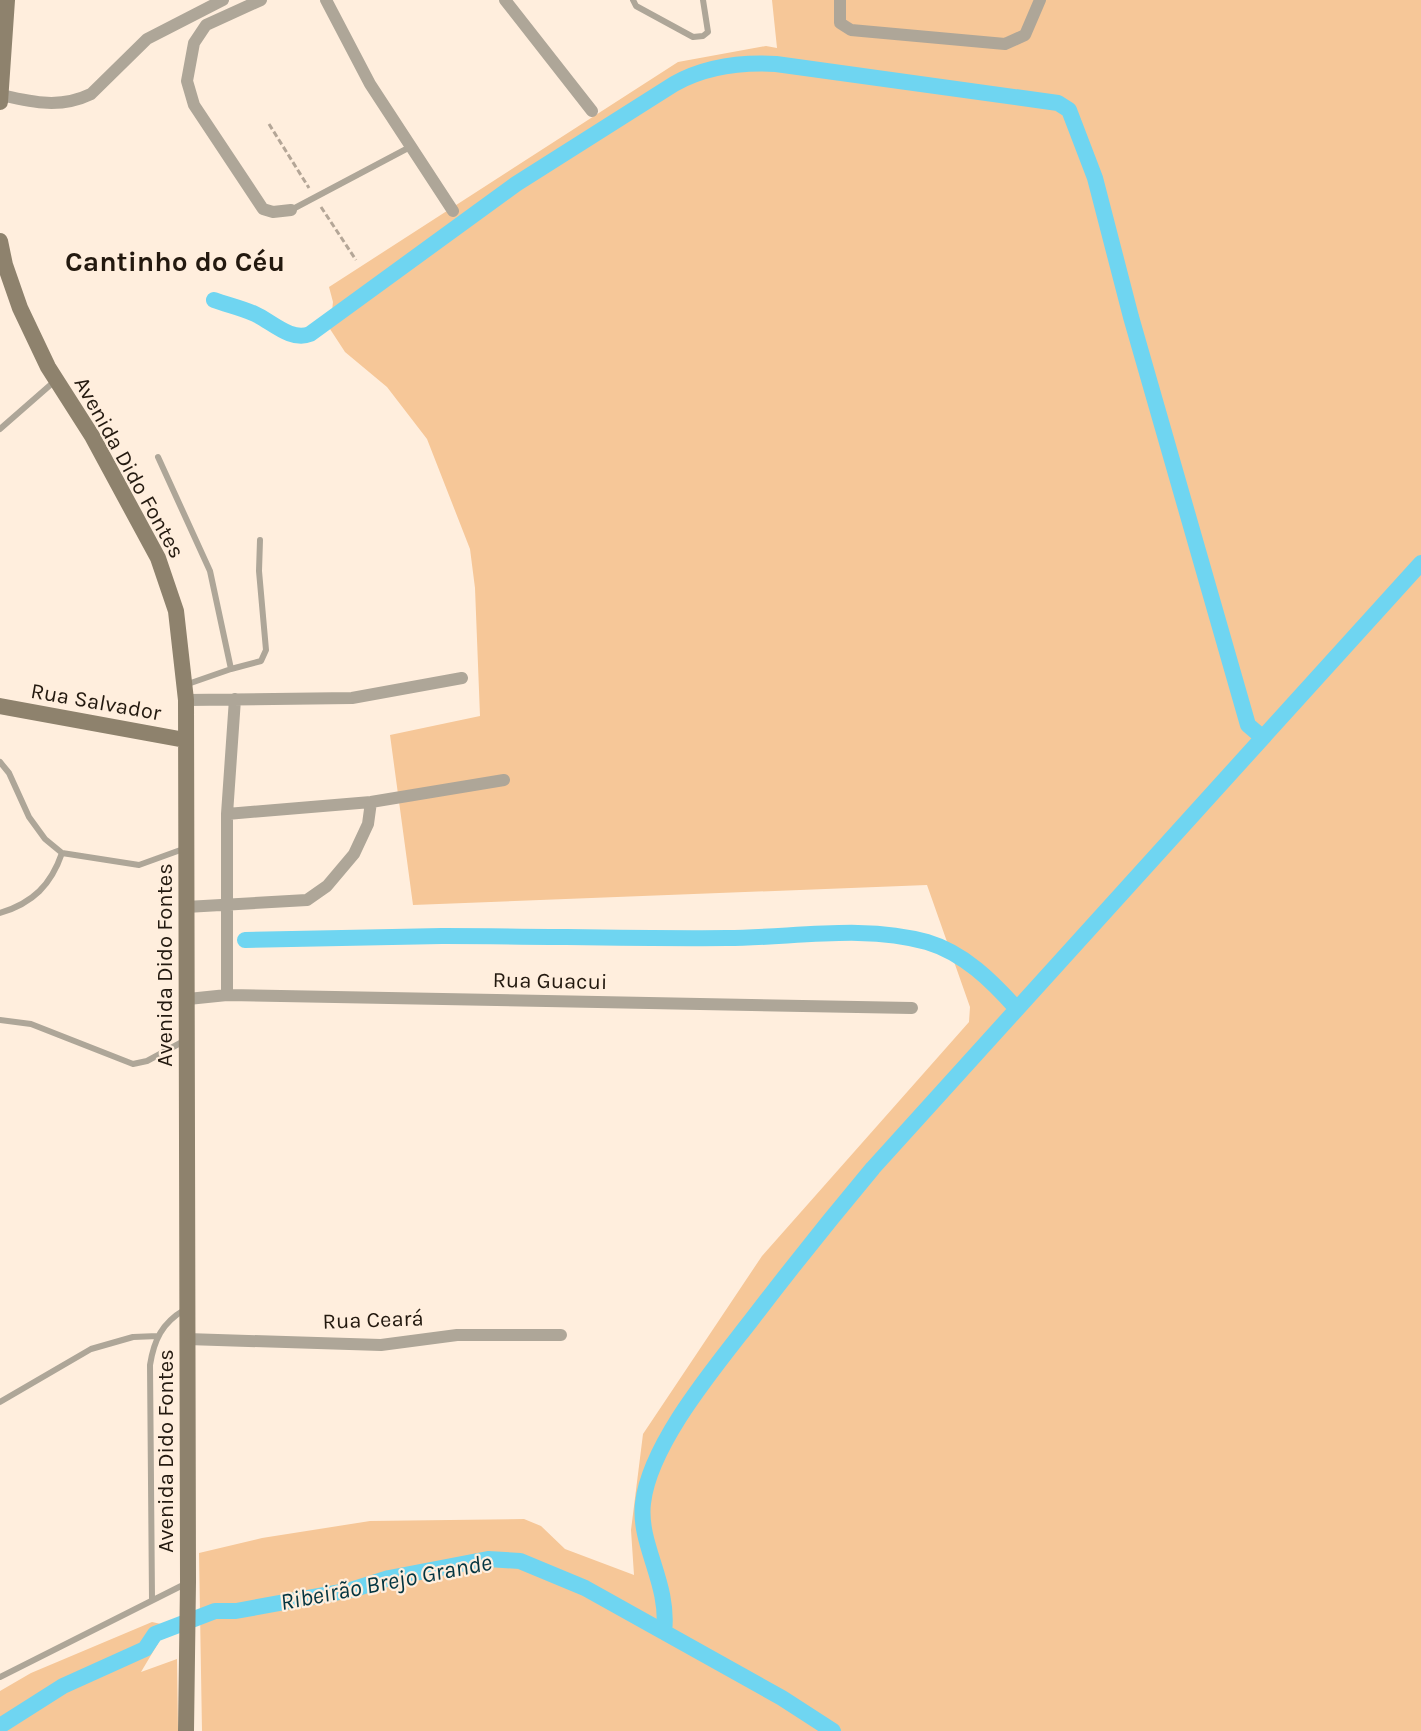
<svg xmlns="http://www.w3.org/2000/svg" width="1421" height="1731" viewBox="0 0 1421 1731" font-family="Karla,sans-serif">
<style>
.green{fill:#f6c798}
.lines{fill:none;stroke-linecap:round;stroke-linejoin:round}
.canal{stroke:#6fd5f1;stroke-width:16}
.path{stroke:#b4a697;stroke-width:3;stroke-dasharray:6 3;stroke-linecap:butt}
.lane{stroke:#aea698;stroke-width:6}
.street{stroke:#aea698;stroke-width:12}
.secondary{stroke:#8e826d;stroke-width:16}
.labels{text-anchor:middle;stroke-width:4.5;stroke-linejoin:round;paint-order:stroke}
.street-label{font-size:22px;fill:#23190f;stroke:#fed}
.water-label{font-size:24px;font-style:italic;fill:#033541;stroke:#fed}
.district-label{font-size:28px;font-weight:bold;fill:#23190f;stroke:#fed}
</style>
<rect width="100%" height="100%" fill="#fed"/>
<path class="green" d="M 772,0 L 1421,0 L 1421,1731 L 202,1731 L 199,1553 L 262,1538 L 370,1521 L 524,1519 L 541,1526 L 565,1549 L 634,1575 L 631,1530 L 643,1434 L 762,1256 L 969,1022 L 970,1007 L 927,885 L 413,905 L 390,735 L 480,716 L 475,588 L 470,549 L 427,439 L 387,387 L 345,352 L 330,329 L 333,302 L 329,287 L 678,62 L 766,46 L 777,48 Z
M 152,1622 L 161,1624 L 163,1635 L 141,1672 L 177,1659 L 178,1731 L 0,1731 L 0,1691 L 31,1673 Z"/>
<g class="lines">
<path class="canal" d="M 214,300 C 228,305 242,308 255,314 C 271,321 291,342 310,334 L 516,184 L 674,84 C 706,66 740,62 776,64 L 1058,103 L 1069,110 L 1095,178 L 1131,317 L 1248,725 L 1262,737
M 245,940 C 311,939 378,937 445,936 C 539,936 633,939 727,938 C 792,938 863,924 927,942 C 964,953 992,981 1017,1009
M 664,1632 C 670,1583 638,1545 643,1503 C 650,1443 716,1366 753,1318 C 792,1267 832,1217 873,1168 L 1421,563
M 0,1726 L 63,1686 L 145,1649 L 155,1634 L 215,1611 L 236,1611 L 351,1590 L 389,1578 L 488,1559 L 520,1561 L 585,1588 L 782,1698 L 833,1731"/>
<path class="path" d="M 269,124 L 309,188
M 321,207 L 356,260"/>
<path class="lane" d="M 633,0 L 636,6 L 693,37 L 703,36 L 708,32 L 703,0
M 291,210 L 410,147
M 0,429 L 56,380
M 158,457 L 210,571 L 231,669 L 185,685
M 231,669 L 261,661 L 266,650 L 259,571 L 260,540
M 0,762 L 9,773 L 29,817 L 45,839 L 62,853 L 139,865 L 186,848
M 0,913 C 33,903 51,885 62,853
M 0,1020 L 31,1024 L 133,1064 L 147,1061 L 184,1041
M 0,1402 L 91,1349 L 133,1337 L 158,1336
M 152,1599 L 150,1365 C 154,1340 162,1323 184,1310
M 0,1677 L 187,1583"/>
<path class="street" d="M 261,0 L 206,25 L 194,43 L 187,81 L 194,105 L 263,209 L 273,212 L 291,210
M 326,0 L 370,84 L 453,211
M 505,0 L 592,111
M 840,0 L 840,23 L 851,30 L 1005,44 L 1025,35 L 1040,0
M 1,95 C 32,102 60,109 91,94 L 147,39 L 223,0
M 186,700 L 352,698 L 462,678
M 227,814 L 371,802 L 504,780
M 186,907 L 307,900 L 327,886 L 354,854 L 368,824 L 371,802
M 227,995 L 227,814 L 235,699
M 188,999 L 227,995 L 912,1008
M 187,1339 L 381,1345 L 457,1335 L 561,1335"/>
<path class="secondary" d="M 0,102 L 7,0
M 0,241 L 5,265 L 20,308 L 48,367 L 92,436 L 158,558 L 176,611 L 186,700 L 188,1582 L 186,1731
M 0,706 L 185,740"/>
</g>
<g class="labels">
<g class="street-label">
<text transform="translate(130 467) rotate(61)" y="8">Avenida Dido Fontes</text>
<text transform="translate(96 701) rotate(10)" y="8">Rua Salvador</text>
<text transform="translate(164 965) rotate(-90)" y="8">Avenida Dido Fontes</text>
<text transform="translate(550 980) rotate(1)" y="8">Rua Guacui</text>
<text transform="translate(373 1319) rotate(-2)" y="8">Rua Ceará</text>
<text transform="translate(165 1451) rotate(-90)" y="8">Avenida Dido Fontes</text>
</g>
<g class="water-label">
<text transform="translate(386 1582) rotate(-11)" y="8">Ribeirão Brejo Grande</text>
</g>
<g class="district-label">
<text x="175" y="271">Cantinho do Céu</text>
</g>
</g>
</svg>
